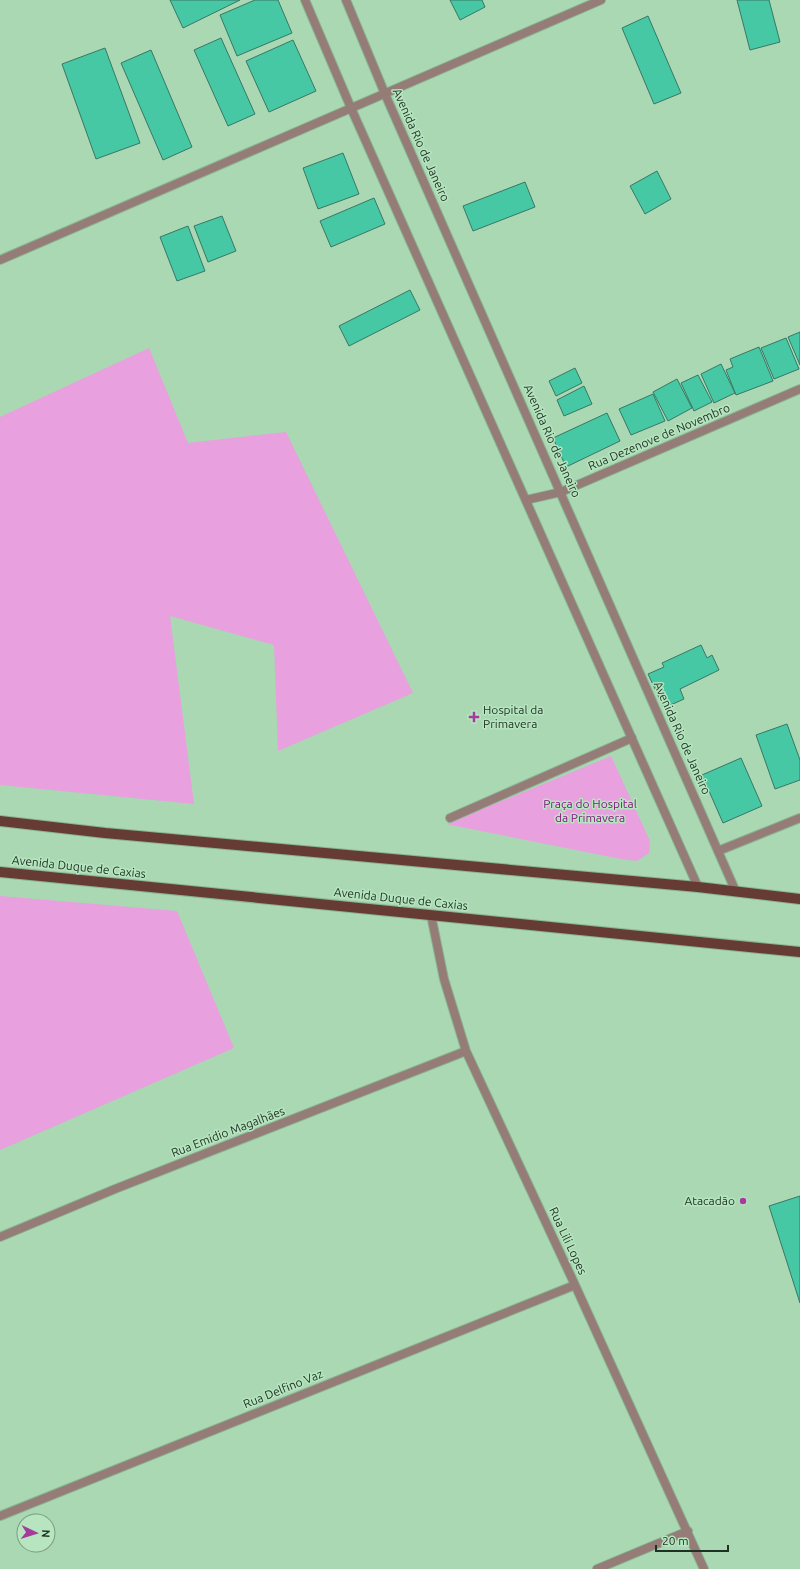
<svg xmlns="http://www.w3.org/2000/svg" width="800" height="1569" viewBox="0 0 800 1569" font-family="Ubuntu,sans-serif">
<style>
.green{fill:#e8a0df}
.building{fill:#46c8a5;stroke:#397764}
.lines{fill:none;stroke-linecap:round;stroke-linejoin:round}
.minor-casing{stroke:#8ab393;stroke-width:10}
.tertiary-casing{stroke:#8ab393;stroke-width:10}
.primary-casing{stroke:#8ab393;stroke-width:12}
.minor{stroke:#957c77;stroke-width:8}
.tertiary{stroke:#957c77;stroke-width:8}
.primary{stroke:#653b34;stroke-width:10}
.poi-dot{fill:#a53b9c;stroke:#b6e5c0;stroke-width:1.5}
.labels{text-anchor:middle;stroke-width:3;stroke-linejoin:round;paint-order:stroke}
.street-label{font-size:12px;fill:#1e3122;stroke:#b6e5c0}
.poi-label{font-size:12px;fill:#1e3122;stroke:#b6e5c0;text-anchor:start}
.park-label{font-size:12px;fill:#891581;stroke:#b6e5c0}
</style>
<rect width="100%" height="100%" fill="#a9d8b3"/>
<path class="green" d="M 149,348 L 188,443 L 286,432 L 413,693 L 278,751 L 274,645 L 170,616 L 194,804 L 0,785 L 0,417 Z
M 611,756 L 650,841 L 649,853 L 637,861 L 621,859 L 446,824 Z
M 0,896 L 177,911 L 234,1048 L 0,1150 Z"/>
<path class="building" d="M 170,0 L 240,0 L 183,28 Z
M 255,0 L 278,0 L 292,33 L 237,56 L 220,15 Z
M 450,0 L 482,0 L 485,7 L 460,20 Z
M 737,0 L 769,0 L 780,42 L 750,50 Z
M 648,16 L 681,93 L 654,104 L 622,28 Z
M 221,38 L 255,114 L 228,126 L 194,50 Z
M 293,40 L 316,91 L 269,112 L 246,61 Z
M 105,48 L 140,143 L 96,159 L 62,64 Z
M 151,50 L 192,147 L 163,160 L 121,63 Z
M 343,153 L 359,194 L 318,209 L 303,168 Z
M 657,171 L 671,199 L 645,214 L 630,186 Z
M 525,182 L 535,207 L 473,231 L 463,206 Z
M 374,198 L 385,224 L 331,247 L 320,221 Z
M 222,216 L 236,251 L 208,262 L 194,226 Z
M 188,226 L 205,271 L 177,281 L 160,237 Z
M 410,290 L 420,310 L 349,346 L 339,326 Z
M 800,332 L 800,365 L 788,337 Z
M 786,338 L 799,369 L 774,379 L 761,348 Z
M 759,347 L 773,381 L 736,395 L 726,370 L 733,367 L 730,359 Z
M 721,364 L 735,393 L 714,403 L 701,374 Z
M 575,368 L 582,383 L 556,396 L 549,381 Z
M 698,375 L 712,402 L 694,411 L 681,383 Z
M 677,379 L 692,408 L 668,421 L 653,392 Z
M 584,386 L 592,404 L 564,416 L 557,400 Z
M 653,394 L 665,421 L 631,435 L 619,409 Z
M 607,413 L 620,441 L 566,467 L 553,438 Z
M 701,645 L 707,658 L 712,655 L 719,670 L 680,689 L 684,699 L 664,708 L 648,674 L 664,667 L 662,663 Z
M 787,724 L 800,760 L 800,780 L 775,789 L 756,735 Z
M 741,758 L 762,806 L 723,823 L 702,775 Z
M 800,1196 L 800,1303 L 769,1206 Z"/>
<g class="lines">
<defs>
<path id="minor" d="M 0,260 L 601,0
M 526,500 L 561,492 L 800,389
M 450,818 L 632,738
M 718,851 L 800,818
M 431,915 L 444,979 L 466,1051 L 575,1285 L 704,1569
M 0,1237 L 115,1189 L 466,1051
M 0,1516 L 575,1285
M 597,1569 L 688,1531"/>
<path id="tertiary" d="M 305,0 L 351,108 L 698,887
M 346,0 L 385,94 L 736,892"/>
<path id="primary" d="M 0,821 L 105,833 L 698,887 L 800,899
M 0,872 L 800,952"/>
</defs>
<use href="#minor" class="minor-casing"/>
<use href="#tertiary" class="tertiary-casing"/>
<use href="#primary" class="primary-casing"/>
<use href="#minor" class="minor"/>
<use href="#tertiary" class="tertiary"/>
<use href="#primary" class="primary"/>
</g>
<g class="poi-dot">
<path d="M472 711h4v4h4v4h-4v4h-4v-4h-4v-4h4z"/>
<circle cx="743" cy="1201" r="4"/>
</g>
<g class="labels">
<g class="street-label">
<text transform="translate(421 145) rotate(66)" y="4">Avenida Rio de Janeiro</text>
<text transform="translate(659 437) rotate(-23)" y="4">Rua Dezenove de Novembro</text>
<text transform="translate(552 441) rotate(66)" y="4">Avenida Rio de Janeiro</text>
<text transform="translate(682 738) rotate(66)" y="4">Avenida Rio de Janeiro</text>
<text transform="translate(79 867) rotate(6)" y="4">Avenida Duque de Caxias</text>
<text transform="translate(401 899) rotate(6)" y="4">Avenida Duque de Caxias</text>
<text transform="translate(228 1132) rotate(-21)" y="4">Rua Emidio Magalhães</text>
<text transform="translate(568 1241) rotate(65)" y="4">Rua Lili Lopes</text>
<text transform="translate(283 1389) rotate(-22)" y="4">Rua Delfino Vaz</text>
</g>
<g class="poi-label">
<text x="483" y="714">Hospital da<tspan x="483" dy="14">Primavera</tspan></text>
<text x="735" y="1205" text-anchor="end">Atacadão</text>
</g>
<g class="park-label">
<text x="590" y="808">Praça do Hospital<tspan x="590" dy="14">da Primavera</tspan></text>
</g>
</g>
<g transform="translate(36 1533) rotate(94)"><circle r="19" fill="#b6e5c0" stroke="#799d81"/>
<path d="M0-3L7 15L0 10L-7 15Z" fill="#a53b9c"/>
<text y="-6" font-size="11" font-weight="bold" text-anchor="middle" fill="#1e3122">N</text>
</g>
<path d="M656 1545v6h72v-6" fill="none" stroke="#1e3122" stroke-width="2"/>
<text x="662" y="1545" font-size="12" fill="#1e3122" stroke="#b6e5c0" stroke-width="3" paint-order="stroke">20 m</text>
</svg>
